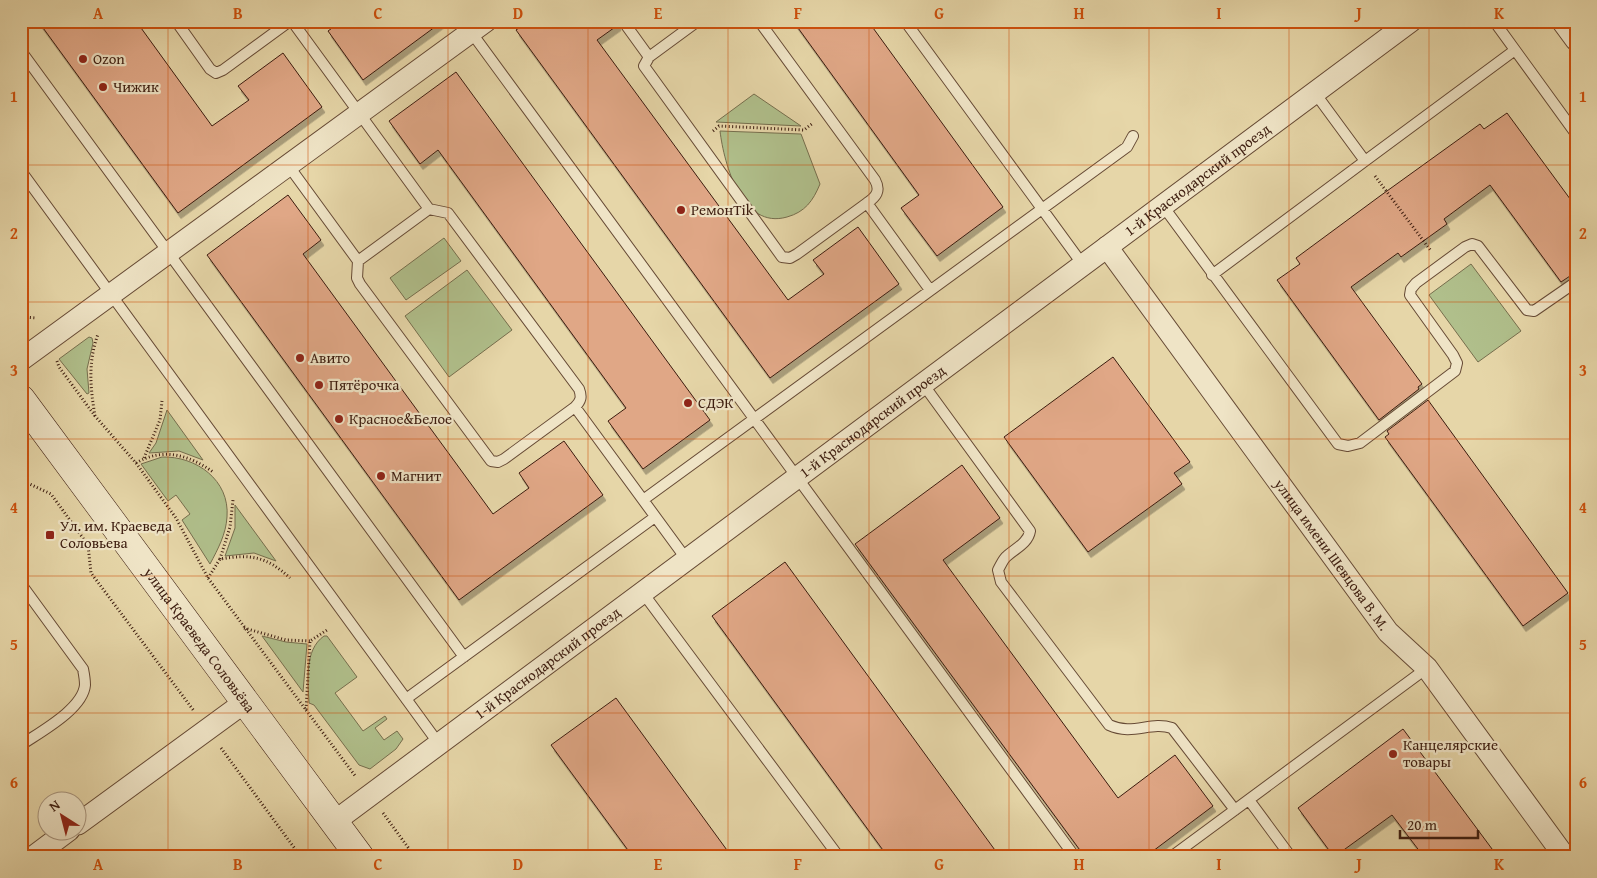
<svg xmlns="http://www.w3.org/2000/svg" width="1597" height="878" viewBox="0 0 1597 878" font-family="'Gentium Book Plus',serif">
<style>
.green{fill:#b0bf8b;stroke:#766e4d}
.building{fill:#e0a786;stroke:#3c1c0f;filter:url(#shadow)}
.lines{fill:none;stroke-linecap:round;stroke-linejoin:round}
.lane-casing{stroke:#664a35;stroke-width:12}
.street-casing{stroke:#664a35;stroke-width:23}
.secondary-casing{stroke:#3c1c0f;stroke-width:29}
.path{stroke:#3c1c0f;stroke-width:3;stroke-dasharray:1 2.5;stroke-linecap:butt}
.lane{stroke:#efe4c6;stroke-width:10}
.street{stroke:#efe4c6;stroke-width:21}
.secondary{stroke:#efe4c6;stroke-width:28}
.grid{fill:none;stroke:#ce500c;stroke-width:1;stroke-opacity:0.55}
.poi-dot{fill:#8f2418;stroke:#efe4c6;stroke-width:2}
.labels{text-anchor:middle;stroke-width:4.5;stroke-linejoin:round;paint-order:stroke}
.poi-label{font-size:15px;fill:#3c1c0f;stroke:#efe4c6;text-anchor:start}
.street-label{font-size:15px;fill:#3c1c0f;stroke:#efe4c6}
.neatline{fill:none;stroke:#ce500c;stroke-width:2}
.grid-label{font-size:16px;text-anchor:middle;font-weight:bold;fill:#ce500c}
</style>
<defs>
<filter id="shadow"><feDropShadow dx="3" dy="5.5" stdDeviation="0" flood-color="#0004"/></filter>
</defs>
<rect width="100%" height="100%" fill="#e6d6a8"/>
<filter id="stains"><feTurbulence type="fractalNoise" baseFrequency=".004" numOctaves="4"/><feColorMatrix values="0 0 0 0 .2 0 0 0 0 .09 0 0 0 0 .02 0 0 0 .5 -.17"/></filter>
<radialGradient id="worn" r=".72"><stop offset=".6" stop-color="#630" stop-opacity="0"/><stop offset="1" stop-color="#630" stop-opacity=".3"/></radialGradient>
<path class="green" d="M 754,94 L 801,126 L 716,122 Z
M 720,131 L 801,134 L 820,184 C 813,201 805,212 787,217 C 742,230 724,164 720,131 Z
M 444,238 L 461,261 L 406,300 L 390,278 Z
M 1471,264 L 1521,331 L 1478,362 L 1429,295 Z
M 467,270 L 512,330 L 449,377 L 405,316 Z
M 89,337 L 92,338 L 93,343 L 87,369 L 89,393 L 87,394 L 59,359 Z
M 167,410 L 203,460 L 179,451 L 149,453 L 156,443 Z
M 162,457 C 196,456 230,480 227,517 C 226,534 218,549 210,564 L 182,520 L 190,514 L 176,495 L 168,501 L 141,464 Z
M 235,505 L 276,561 L 254,553 L 225,556 L 235,528 Z
M 262,636 L 286,642 L 307,644 L 303,692 Z
M 324,636 L 327,636 L 357,677 L 335,693 L 363,731 L 385,716 L 387,719 L 375,728 L 384,740 L 397,731 L 403,739 L 396,749 L 370,769 L 359,765 L 314,705 L 309,703 C 308,681 304,650 324,636 Z"/>
<path class="building" d="M 38,21 L 136,21 L 212,126 L 249,100 L 238,86 L 283,53 L 322,107 L 178,213 Z
M 342,21 L 443,21 L 363,80 L 328,31 Z
M 529,21 L 616,21 L 618,25 L 597,40 L 788,300 L 824,274 L 813,260 L 858,227 L 899,284 L 770,378 L 516,30 Z
M 793,21 L 868,21 L 1003,207 L 937,256 L 901,208 L 919,195 Z
M 456,72 L 710,420 L 643,469 L 608,421 L 626,408 L 438,150 L 420,164 L 389,121 Z
M 1507,113 L 1576,207 L 1576,272 L 1561,282 L 1490,185 L 1444,219 L 1447,224 L 1401,257 L 1398,253 L 1351,287 L 1422,384 L 1418,387 L 1419,389 L 1379,420 L 1277,280 L 1300,264 L 1296,258 L 1380,196 L 1480,124 L 1484,129 Z
M 288,195 L 321,240 L 303,254 L 493,514 L 529,488 L 519,473 L 564,441 L 603,495 L 459,600 L 207,255 Z
M 1113,357 L 1190,462 L 1174,473 L 1182,484 L 1088,552 L 1004,437 Z
M 1428,400 L 1568,593 L 1523,626 L 1385,437 L 1389,434 L 1387,431 Z
M 962,465 L 1000,518 L 943,560 L 1118,798 L 1175,755 L 1213,806 L 1145,857 L 1085,857 L 855,544 Z
M 785,562 L 1000,857 L 888,857 L 712,616 Z
M 616,698 L 732,857 L 633,857 L 551,745 Z
M 1403,729 L 1498,857 L 1424,857 L 1392,815 L 1334,857 L 1298,808 Z"/>
<g class="lines">
<defs>
<path id="lane" d="M 176,21 L 210,69 L 216,73 L 223,70 L 290,21
M 292,21 L 429,209 L 448,213 L 579,389 C 582,397 581,401 575,407
M 463,21 L 1075,857
M 623,21 L 649,57
M 698,21 L 649,57 L 644,66 L 782,257 L 790,258 L 797,254 L 867,203
M 759,21 L 875,180 C 881,191 876,197 867,203 L 930,290
M 905,21 L 1083,265
M 1494,21 L 1576,134
M 21,51 L 464,657
M 1315,93 L 1365,161 L 1515,50
M 288,165 L 358,261 L 357,278 L 360,284 L 491,461 L 498,462 L 504,459 L 575,407 L 687,560
M 21,171 L 439,744
M 1163,206 L 1338,444 L 1348,446 L 1360,443 L 1455,371 L 1457,363 L 1453,355 L 1410,295 L 1411,289 L 1416,283 L 1465,247 L 1472,244 L 1478,246 L 1527,310 L 1534,311 L 1576,282
M 358,261 L 429,209
M 1212,275 L 1365,161
M 923,384 L 1030,531 C 1028,543 1016,548 1007,556 C 1003,559 1001,565 998,570 L 1001,582 L 1109,725 C 1133,736 1150,721 1172,728 L 1235,810
M 643,500 L 1127,147 L 1133,136
M 21,584 L 83,669 C 84,674 85,680 85,685 C 83,709 40,732 21,745
M 643,593 L 839,857
M 406,699 L 655,517
M 1249,800 L 1291,857
M 1171,857 L 1427,668
M 1371,857 L 1373,855 L 1375,857"/>
<g id="street">
<path d="M 1562,21 L 1576,40"/>
<path id="s1" d="M 1107,247 L 1388,632 L 1427,668 L 1565,857"/>
<path d="M 21,360 L 486,21"/>
<path id="s2" d="M 334,822 L 1411,21"/>
<path d="M 78,824 L 245,702"/>
<path d="M 33,857 L 69,830"/>
</g>
<g id="secondary">
<path id="s3" d="M 21,399 L 360,857"/>
</g>
</defs>
<use href="#lane" class="lane-casing"/>
<use href="#street" class="street-casing"/>
<use href="#secondary" class="secondary-casing"/>
<path class="path" d="M 713,131 L 719,126 L 804,130 L 813,123
M 1375,176 L 1431,251
M 21,314 L 23,317 L 36,318
M 57,361 L 59,367 L 95,416 L 136,463 L 176,518 L 208,578 L 306,710 L 310,641 L 327,630
M 95,416 C 90,386 88,362 98,334
M 144,458 L 160,420 L 162,401
M 136,463 C 163,447 189,455 213,472
M 21,480 L 51,494 L 88,545 L 91,573 L 194,711
M 220,559 L 230,527 L 233,500
M 208,578 L 220,559 C 251,554 266,556 290,578
M 244,628 L 286,640 L 310,641
M 306,710 L 356,777
M 221,748 L 301,857
M 383,813 L 415,857
M 21,823 L 28,833"/>
<use href="#lane" class="lane"/>
<use href="#street" class="street"/>
<use href="#secondary" class="secondary"/>
</g>
<path class="grid" d="M 168,21 L 168,857M 308,21 L 308,857M 448,21 L 448,857M 588,21 L 588,857M 728,21 L 728,857M 869,21 L 869,857M 1009,21 L 1009,857M 1149,21 L 1149,857M 1289,21 L 1289,857M 1429,21 L 1429,857M 21,165 L 1576,165M 21,302 L 1576,302M 21,439 L 1576,439M 21,576 L 1576,576M 21,713 L 1576,713"/>
<g class="poi-dot">
<circle cx="83" cy="59" r="5"/>
<circle cx="103" cy="87" r="5"/>
<circle cx="681" cy="210" r="5"/>
<circle cx="300" cy="358" r="5"/>
<circle cx="319" cy="385" r="5"/>
<circle cx="688" cy="403" r="5"/>
<circle cx="339" cy="419" r="5"/>
<circle cx="381" cy="476" r="5"/>
<rect x="45" y="530" width="10" height="10" rx="2.5"/>
<circle cx="1393" cy="754" r="5"/>
</g>
<g class="labels">
<g class="poi-label">
<text x="93" y="64">Ozon</text>
<text x="113" y="92">Чижик</text>
<text x="691" y="215">РемонTik</text>
<text x="310" y="363">Авито</text>
<text x="329" y="390">Пятёрочка</text>
<text x="698" y="408">СДЭК</text>
<text x="349" y="424">Красное&amp;Белое</text>
<text x="391" y="481">Магнит</text>
<text x="60" y="531">Ул. им. Краеведа<tspan x="60" dy="17">Соловьева</tspan></text>
<text x="1403" y="750">Канцелярские<tspan x="1403" dy="17">товары</tspan></text>
</g>
<g class="street-label">
<text dy="5" stroke="none"><textPath href="#s2" startOffset="1076">1-й Краснодарский проезд</textPath></text>
<text dy="5" stroke="none"><textPath href="#s2" startOffset="671">1-й Краснодарский проезд</textPath></text>
<text dy="5" stroke="none"><textPath href="#s1" startOffset="381">улица имени Шевцова В. М.</textPath></text>
<text dy="5" stroke="none"><textPath href="#s3" startOffset="300">улица Краеведа Соловьёва</textPath></text>
<text dy="5" stroke="none"><textPath href="#s2" startOffset="266">1-й Краснодарский проезд</textPath></text>
</g>
</g>
<rect width="1597" height="878" fill="none" stroke="#e6d6a8" stroke-width="55"/>
<g transform="translate(62 816) rotate(324)"><circle r="24" fill="#efe4c6" stroke="#a7947d"/>
<path d="M0-4L9 19L0 12L-9 19Z" fill="#8f2418"/>
<text y="-8" font-size="14" font-weight="bold" text-anchor="middle" fill="#3c1c0f">N</text>
</g>
<path d="M1400 830v8h78v-8" fill="none" stroke="#3c1c0f" stroke-width="2.5"/>
<text x="1407" y="830" font-size="15" fill="#3c1c0f" stroke="#efe4c6" stroke-width="4" paint-order="stroke">20 m</text>
<rect x="28" y="28" width="1542" height="822" class="neatline"/>
<g class="grid-label">
<text x="98" y="19">A</text>
<text x="238" y="19">B</text>
<text x="378" y="19">C</text>
<text x="518" y="19">D</text>
<text x="658" y="19">E</text>
<text x="798" y="19">F</text>
<text x="939" y="19">G</text>
<text x="1079" y="19">H</text>
<text x="1219" y="19">I</text>
<text x="1359" y="19">J</text>
<text x="1499" y="19">K</text>
<text x="14" y="102">1</text>
<text x="1583" y="102">1</text>
<text x="14" y="239">2</text>
<text x="1583" y="239">2</text>
<text x="14" y="376">3</text>
<text x="1583" y="376">3</text>
<text x="14" y="513">4</text>
<text x="1583" y="513">4</text>
<text x="14" y="650">5</text>
<text x="1583" y="650">5</text>
<text x="14" y="788">6</text>
<text x="1583" y="788">6</text>
<text x="98" y="870">A</text>
<text x="238" y="870">B</text>
<text x="378" y="870">C</text>
<text x="518" y="870">D</text>
<text x="658" y="870">E</text>
<text x="798" y="870">F</text>
<text x="939" y="870">G</text>
<text x="1079" y="870">H</text>
<text x="1219" y="870">I</text>
<text x="1359" y="870">J</text>
<text x="1499" y="870">K</text>
</g>
<rect width="100%" height="100%" filter="url(#stains)"/>
<rect width="100%" height="100%" fill="url(#worn)"/>
</svg>
